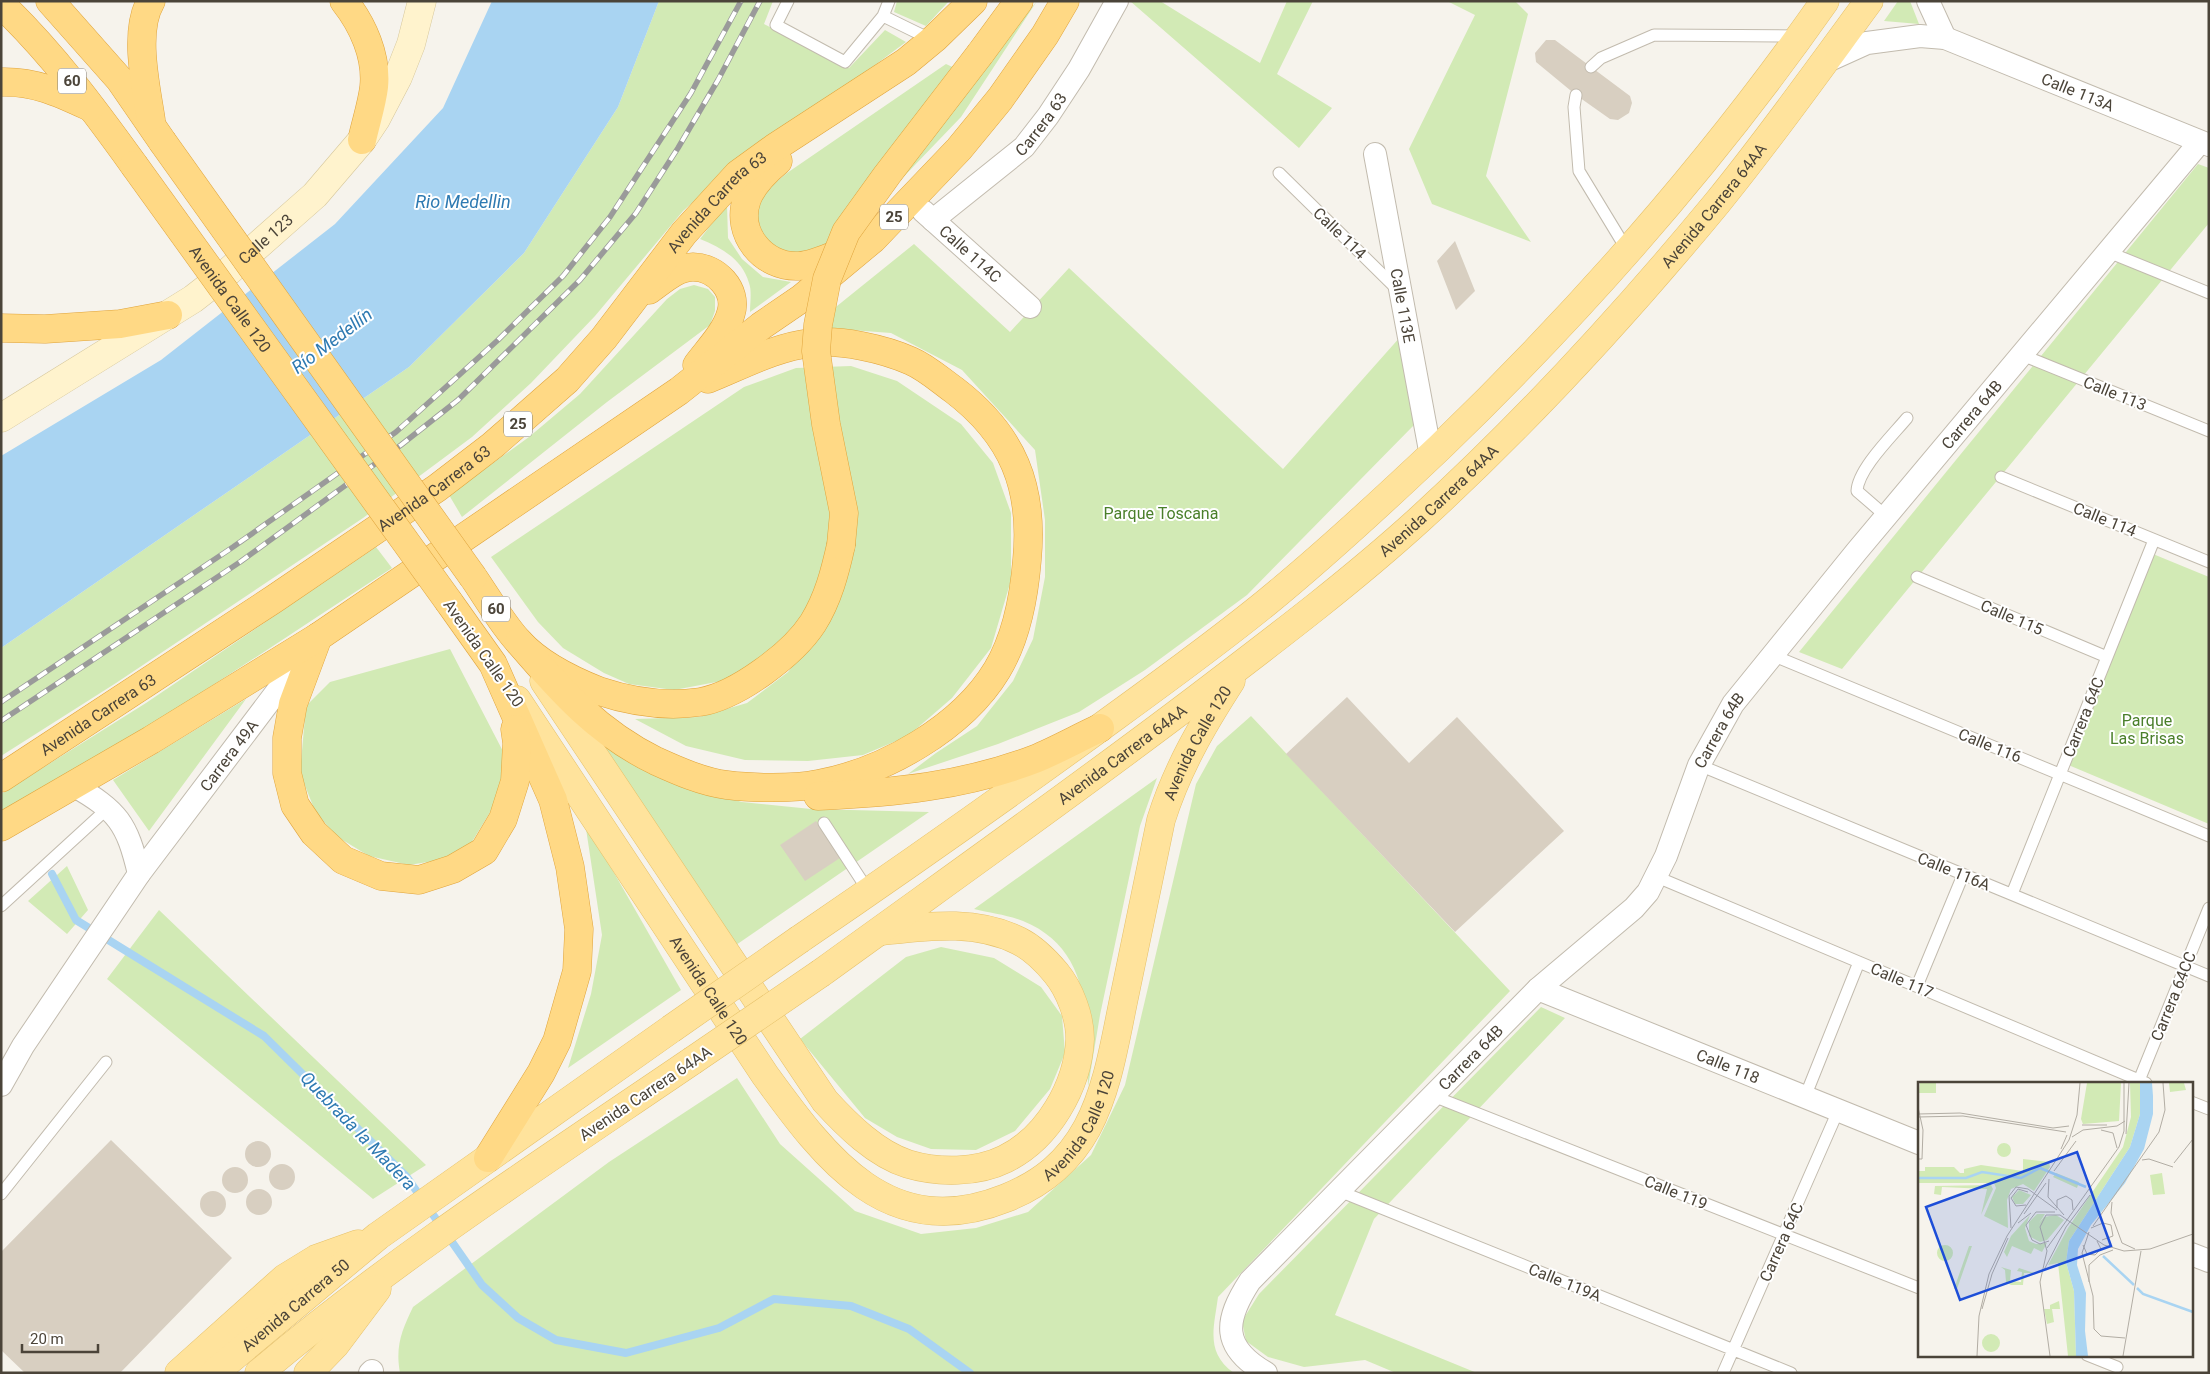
<svg xmlns="http://www.w3.org/2000/svg" width="2210" height="1374" viewBox="0 0 2210 1374" font-family="Roboto,sans-serif">
<style>
.green{fill:#d2eab5}
.water{fill:#a9d4f2}
.lines{fill:none;stroke-linecap:round;stroke-linejoin:round}
.stream{stroke:#a9d4f2;stroke-width:8}
.building{fill:#d8cfc1}
.service-casing{stroke:#c2bbae;stroke-width:13}
.minor-casing{stroke:#c2bbae;stroke-width:24}
.secondary-casing{stroke:#d6c79b;stroke-width:29}
.primary-casing{stroke:#e6c16a;stroke-width:29}
.trunk-casing{stroke:#e0a43c;stroke-width:29}
.service{stroke:#fff;stroke-width:11}
.minor{stroke:#fff;stroke-width:22}
.secondary{stroke:#fff3cd;stroke-width:28}
.primary{stroke:#ffe39c;stroke-width:28}
.trunk{stroke:#ffd985;stroke-width:28}
.rail-casing{stroke:#9a9a9a;stroke-width:5.5}
.rail{stroke:#fff;stroke-width:4;stroke-dasharray:11;stroke-linecap:butt}
.primary-bridge-casing{stroke:#e6c16a;stroke-width:29;stroke-linecap:butt}
.trunk-bridge-casing{stroke:#e0a43c;stroke-width:29;stroke-linecap:butt}
.primary-bridge{stroke:#ffe39c;stroke-width:28}
.trunk-bridge{stroke:#ffd985;stroke-width:28}
.labels{text-anchor:middle;stroke-width:4;stroke-linejoin:round;paint-order:stroke}
.shield{fill:#fff;stroke:#817c74;stroke-width:1}
.shield-label{font-size:15px;font-weight:bold;fill:#4b4439}
.street-label{font-size:16px;fill:#4b4439;stroke:#fff}
.park-label{font-size:16px;fill:#4a7f2a;stroke:#fff}
.water-label{font-size:18px;font-style:italic;fill:#2e7ab2;stroke:#fff}
.inset-river{fill:none;stroke:#a9d4f2;stroke-width:2.5}
.inset-road{fill:none;stroke:#b2ada4;stroke-width:1}
.view{fill:#1d4ed8;fill-opacity:0.15;stroke:#1d4ed8;stroke-width:2.5}
.inset-edge{fill:none;stroke:#4b4439;stroke-width:2.5}
</style>
<rect width="100%" height="100%" fill="#f6f3ec"/>
<path class="green" d="M 659,1 L 773,1 L 764,24 L 849,68 L 885,30 L 906,42 L 863,74 L 754,147 L 683,211 L 595,316 L 531,383 L 472,437 L 363,518 L 116,683 L 1,756 L 1,648 L 409,367 L 524,253 L 618,107 Z
M 897,1 L 949,1 L 926,26 L 894,12 Z
M 1037,1 L 961,117 L 865,217 L 824,251 L 797,257 L 776,250 L 766,241 L 758,221 L 757,204 L 764,192 L 787,173 L 946,64 L 976,78 Z
M 1130,1 L 1160,1 L 1260,63 L 1287,1 L 1313,1 L 1277,74 L 1332,108 L 1299,148 Z
M 1447,1 L 1515,1 L 1528,14 L 1486,176 L 1531,242 L 1432,204 L 1409,149 L 1475,15 Z
M 1898,1 L 1910,1 L 1919,24 L 1884,21 Z
M 2198,164 L 2209,168 L 2209,223 L 1842,669 L 1799,652 Z
M 727,204 L 728,238 L 742,259 L 763,277 L 791,282 L 750,312 C 750,303 752,291 749,283 C 742,259 722,248 700,239 Z
M 914,244 L 1010,332 L 1069,268 L 1283,469 L 1401,336 L 1414,425 L 1247,595 L 1145,670 L 1079,712 L 998,744 L 908,774 L 936,753 L 977,726 L 1013,681 L 1033,639 L 1045,577 L 1045,520 L 1035,450 L 962,370 L 891,333 L 811,327 Z
M 694,285 L 708,289 L 715,297 L 715,311 L 710,325 L 607,402 L 462,517 L 449,495 L 529,437 L 580,394 L 667,299 L 680,289 Z
M 851,366 L 897,381 L 961,424 L 993,463 L 1011,513 L 1011,580 L 991,648 L 952,698 L 908,736 L 863,755 L 808,761 L 745,760 L 686,746 L 635,719 L 699,717 L 747,703 L 788,672 L 821,629 L 822,583 L 796,629 L 766,658 L 727,680 L 674,690 L 629,684 L 604,673 L 563,648 L 538,622 L 491,557 L 744,387 L 796,368 Z
M 376,547 L 392,568 C 264,651 137,739 1,811 L 1,794 L 146,703 Z
M 2153,554 L 2209,577 L 2209,824 L 2066,764 Z
M 450,649 L 508,761 L 492,809 L 470,845 L 440,860 L 409,865 L 369,856 L 336,836 L 315,811 L 300,773 L 306,706 L 330,682 Z
M 246,699 L 149,831 L 113,780 Z
M 1251,716 L 1510,991 L 1218,1297 C 1214,1328 1205,1352 1234,1373 L 400,1373 C 395,1346 402,1330 413,1307 L 609,1162 L 737,1078 L 780,1144 L 855,1211 L 921,1234 L 976,1228 L 1028,1212 L 1091,1155 L 1125,1085 L 1196,784 L 1217,746 Z
M 596,739 L 690,787 L 742,802 L 811,809 L 929,812 L 736,945 Z
M 1157,778 L 1140,826 L 1100,1015 L 1088,1087 C 1087,1023 1094,950 1023,921 C 1008,915 990,913 974,909 Z
M 585,822 L 681,990 L 568,1068 L 591,994 L 602,935 Z
M 67,866 L 88,910 L 67,934 L 28,901 Z
M 159,910 L 426,1165 L 373,1199 L 107,979 Z
M 941,947 L 994,958 L 1041,987 L 1062,1016 L 1065,1053 L 1050,1089 L 1015,1131 L 976,1150 L 931,1149 L 897,1137 L 865,1118 L 800,1039 L 906,957 Z
M 1541,1007 L 1565,1018 L 1374,1219 L 1335,1315 L 1477,1373 L 1396,1373 L 1365,1360 L 1304,1367 L 1268,1357 L 1246,1341 L 1242,1321 L 1259,1294 Z"/>
<path class="water" d="M 492,1 L 659,1 L 618,107 L 524,253 L 409,367 L 1,648 L 1,456 L 161,360 L 335,224 L 443,108 Z"/>
<g class="lines">
<path class="stream" d="M 52,874 L 76,920 L 264,1036 L 406,1176 L 482,1285 L 518,1318 L 556,1340 L 626,1353 L 719,1328 L 774,1299 L 851,1306 L 909,1329 L 970,1373"/>
</g>
<path class="building" d="M 1546,40 L 1555,40 L 1630,96 L 1632,103 L 1629,113 L 1618,120 L 1610,119 L 1576,95 L 1536,62 L 1535,53 Z
M 1455,241 L 1475,291 L 1456,310 L 1437,261 Z
M 1347,697 L 1409,763 L 1457,717 L 1564,831 L 1455,932 L 1286,754 Z
M 816,821 L 840,858 L 805,881 L 780,845 Z
M 111,1140 L 232,1258 L 120,1373 L 25,1373 L 1,1350 L 1,1252 Z
M245 1154a13 13 0 1 1 26 0a13 13 0 1 1-26 0Z
M269 1177a13 13 0 1 1 26 0a13 13 0 1 1-26 0Z
M222 1180a13 13 0 1 1 26 0a13 13 0 1 1-26 0Z
M246 1202a13 13 0 1 1 26 0a13 13 0 1 1-26 0Z
M200 1204a13 13 0 1 1 26 0a13 13 0 1 1-26 0Z"/>
<g class="lines">
<defs>
<path id="service" d="M 788,1 L 776,25 L 845,62 L 883,16 L 889,1
M 883,16 L 932,40
M 1591,67 L 1601,58 L 1654,35 L 1798,36
M 1576,95 L 1574,107 L 1579,171 L 1627,250
M 1279,173 L 1397,289
M 2108,252 L 2209,293
M 2022,355 L 2209,431
M 2001,477 L 2209,562
M 1887,517 L 1857,491 C 1858,469 1892,436 1907,418
M 1917,577 L 2107,657
M 1772,655 L 2209,836
M 1699,765 L 2209,976
M 824,823 L 869,892
M 1657,877 L 2146,1083
M 2012,894 L 2154,540
M 1,906 L 108,808
M 1917,986 L 1963,875
M 2138,1083 L 2209,908
M 1433,1096 L 1919,1288
M 1805,1097 L 1859,962
M 2191,1102 L 2209,1109
M 1339,1191 L 1791,1373
M 1,1194 L 106,1062
M 2087,1355 L 2117,1367
M 1723,1373 L 1838,1111"/>
<g id="minor">
<path d="M 1928,1 L 1945,38"/>
<path id="s1" d="M 1825,62 L 1867,43 L 1920,36 L 1945,38 L 2209,145"/>
<path id="s2" d="M 1375,154 L 1431,456"/>
<path id="s3" d="M 923,211 L 1030,307"/>
<path id="s4" d="M 933,220 L 1024,147 L 1048,116 L 1079,69 L 1117,1"/>
<path d="M 73,785 C 118,811 127,823 139,874"/>
<path id="s5" d="M 1538,989 L 1919,1143"/>
<path id="s6" d="M 1,1085 L 23,1046 L 139,874 L 309,649"/>
<path d="M 2191,1254 L 2209,1261"/>
<path d="M 370,1373 L 372,1371"/>
<path id="s7" d="M 1266,1373 C 1221,1347 1224,1321 1250,1281 L 1538,989 L 1634,908 L 1648,892 L 1666,856 L 1699,765 L 1733,704 L 1857,551 L 2200,142"/>
</g>
<g id="secondary">
<path id="s8" d="M 1,418 L 193,299 L 229,271 L 315,195 L 362,140 L 376,119 L 398,77 L 411,44 L 422,1"/>
</g>
<g id="primary">
<path d="M 544,681 L 825,1101 C 847,1125 876,1154 908,1164 C 938,1173 977,1173 1005,1159 C 1048,1138 1078,1086 1080,1039 C 1080,1017 1070,990 1056,973 C 1046,961 1033,948 1019,941 C 976,919 928,926 882,931"/>
<path id="s9" d="M 517,700 L 765,1075 C 826,1159 889,1245 1006,1198 C 1041,1184 1068,1163 1087,1128 C 1108,1089 1115,1041 1124,998 C 1136,938 1149,879 1161,820 C 1177,769 1202,726 1231,681"/>
<path d="M 800,939 C 907,866 1012,792 1116,716 C 1167,679 1218,642 1267,602 C 1327,553 1384,500 1440,447 C 1581,311 1712,162 1825,1"/>
<path id="s10" d="M 821,973 C 952,878 1084,785 1212,687 C 1283,633 1354,579 1420,519 C 1524,424 1627,312 1717,203 C 1770,138 1819,69 1869,1"/>
<path d="M 179,1373 L 285,1278 L 316,1259 L 358,1244"/>
<path id="s11" d="M 214,1373 L 378,1236 L 671,1029"/>
<path d="M 259,1373 C 395,1258 545,1161 692,1061"/>
<path d="M 308,1373 L 335,1345 L 377,1289"/>
</g>
<g id="trunk">
<path d="M 50,1 L 120,80 L 162,141"/>
<path d="M 151,1 C 133,31 146,86 151,120"/>
<path d="M 344,1 C 363,25 377,56 374,87 C 372,104 366,122 362,140"/>
<path d="M 1,4 C 52,53 93,108 134,165"/>
<path d="M 980,54 L 1019,1"/>
<path d="M 1,82 C 35,81 60,93 90,107"/>
<path d="M 778,161 C 766,171 753,183 747,199 C 735,233 763,268 799,266 C 816,265 834,255 850,249"/>
<path d="M 649,290 C 662,281 676,267 693,267 C 716,267 738,290 731,313 C 726,332 708,350 697,365"/>
<path d="M 1,328 L 45,329 L 120,324 L 168,315"/>
<path d="M 473,577 C 487,597 502,624 519,642 C 539,664 571,680 599,691 C 632,702 665,707 700,702 C 737,696 793,654 813,623 C 828,599 835,572 841,545"/>
<path d="M 449,602 L 493,664 L 553,800 L 570,867 L 579,929 L 577,971 L 557,1041 L 541,1073 L 488,1158"/>
<path d="M 318,637 L 293,704 L 287,738 L 287,773 L 295,805 L 314,833 L 343,860 L 381,876 L 419,880 L 453,869 L 484,851 L 503,819 L 515,781 L 517,743 L 515,729"/>
<path d="M 519,642 C 560,690 598,733 656,761 C 678,771 703,782 727,785 C 751,788 794,789 818,784 C 884,772 962,728 997,670 C 1017,637 1024,597 1027,560 C 1034,487 1013,435 954,390 C 940,380 927,368 911,361 C 884,349 840,339 811,343 C 775,347 741,366 708,379"/>
<path id="s12" d="M 1,778 L 274,599 L 437,488 L 493,445 L 567,380 L 604,338 L 684,233 L 738,174 L 774,148 L 906,62 L 935,38 L 973,1"/>
<path d="M 818,796 C 892,793 965,786 1035,759 C 1057,750 1078,738 1100,728"/>
<path d="M 1,827 L 151,740 L 318,637 L 679,391 L 761,326 L 802,298 L 873,239 L 959,149 L 1000,99 L 1045,35 L 1065,1"/>
</g>
</defs>
<use href="#service" class="service-casing"/>
<use href="#minor" class="minor-casing"/>
<use href="#secondary" class="secondary-casing"/>
<use href="#primary" class="primary-casing"/>
<use href="#trunk" class="trunk-casing"/>
<use href="#service" class="service"/>
<use href="#minor" class="minor"/>
<use href="#secondary" class="secondary"/>
<use href="#primary" class="primary"/>
<use href="#trunk" class="trunk"/>
<defs>
<path id="rail" d="M 1,702 L 233,547 L 396,432 L 498,340 L 563,276 L 610,217 L 691,93 L 741,1
M 1,721 L 240,562 L 401,445 L 458,400 L 580,280 L 636,213 L 678,148 L 718,80 L 760,1"/>
</defs>
<use href="#rail" class="rail-casing"/>
<use href="#rail" class="rail"/>
<defs>
<path id="primary-bridge" d="M 671,1029 L 800,939
M 692,1061 L 821,973"/>
<g id="trunk-bridge">
<path d="M 162,141 L 473,577"/>
<path id="s13" d="M 134,165 L 449,602"/>
<path d="M 841,545 L 844,513 L 826,424 L 816,351 L 818,325 L 827,279 L 846,232 L 887,175 L 980,54"/>
</g>
</defs>
<use href="#primary-bridge" class="primary-bridge-casing"/>
<use href="#trunk-bridge" class="trunk-bridge-casing"/>
<use href="#primary-bridge" class="primary-bridge"/>
<use href="#trunk-bridge" class="trunk-bridge"/>
</g>
<g class="labels">
<g class="shield">
<rect x="58" y="68.5" width="28" height="25" rx="4"/>
<rect x="880" y="204.5" width="28" height="25" rx="4"/>
<rect x="504" y="411.5" width="28" height="25" rx="4"/>
<rect x="482" y="596.5" width="28" height="25" rx="4"/>
</g>
<g class="shield-label">
<text x="72" y="86">60</text>
<text x="894" y="222">25</text>
<text x="518" y="429">25</text>
<text x="496" y="614">60</text>
</g>
<g class="street-label">
<text dy="6" stroke="none"><textPath href="#s1" startOffset="268">Calle 113A</textPath></text>
<text dy="6" stroke="none"><textPath href="#s4" startOffset="145">Carrera 63</textPath></text>
<text dy="6" stroke="none"><textPath href="#s12" startOffset="926">Avenida Carrera 63</textPath></text>
<text dy="6" stroke="none"><textPath href="#s10" startOffset="1182">Avenida Carrera 64AA</textPath></text>
<text transform="translate(1340 233) rotate(44)" y="6">Calle 114</text>
<text dy="6" stroke="none"><textPath href="#s8" startOffset="320">Calle 123</textPath></text>
<text dy="6" stroke="none"><textPath href="#s3" startOffset="64">Calle 114C</textPath></text>
<text dy="6" stroke="none"><textPath href="#s13" startOffset="165">Avenida Calle 120</textPath></text>
<text dy="6" stroke="none"><textPath href="#s2" startOffset="154">Calle 113E</textPath></text>
<text transform="translate(2115 393) rotate(22)" y="6">Calle 113</text>
<text dy="6" stroke="none"><textPath href="#s7" startOffset="1250">Carrera 64B</textPath></text>
<text dy="6" stroke="none"><textPath href="#s12" startOffset="521">Avenida Carrera 63</textPath></text>
<text dy="6" stroke="none"><textPath href="#s10" startOffset="778">Avenida Carrera 64AA</textPath></text>
<text transform="translate(2105 519) rotate(22)" y="6">Calle 114</text>
<text transform="translate(2012 617) rotate(23)" y="6">Calle 115</text>
<text transform="translate(484 653) rotate(55)" y="6">Avenida Calle 120</text>
<text dy="6" stroke="none"><textPath href="#s12" startOffset="116">Avenida Carrera 63</textPath></text>
<text transform="translate(2083 717) rotate(-68)" y="6">Carrera 64C</text>
<text dy="6" stroke="none"><textPath href="#s7" startOffset="845">Carrera 64B</textPath></text>
<text dy="6" stroke="none"><textPath href="#s9" startOffset="1260">Avenida Calle 120</textPath></text>
<text transform="translate(1990 745) rotate(22)" y="6">Calle 116</text>
<text dy="6" stroke="none"><textPath href="#s6" startOffset="401">Carrera 49A</textPath></text>
<text dy="6" stroke="none"><textPath href="#s10" startOffset="372">Avenida Carrera 64AA</textPath></text>
<text transform="translate(1954 871) rotate(22)" y="6">Calle 116A</text>
<text transform="translate(1902 980) rotate(23)" y="6">Calle 117</text>
<text dy="6" stroke="none"><textPath href="#s9" startOffset="348">Avenida Calle 120</textPath></text>
<text transform="translate(2173 996) rotate(-68)" y="6">Carrera 64CC</text>
<text dy="6" stroke="none"><textPath href="#s7" startOffset="425">Carrera 64B</textPath></text>
<text dy="6" stroke="none"><textPath href="#s5" startOffset="205">Calle 118</textPath></text>
<text transform="translate(645 1093) rotate(-34)" y="6">Avenida Carrera 64AA</text>
<text dy="6" stroke="none"><textPath href="#s9" startOffset="855">Avenida Calle 120</textPath></text>
<text transform="translate(1676 1192) rotate(22)" y="6">Calle 119</text>
<text transform="translate(1781 1242) rotate(-66)" y="6">Carrera 64C</text>
<text transform="translate(1565 1282) rotate(22)" y="6">Calle 119A</text>
<text dy="6" stroke="none"><textPath href="#s11" startOffset="106">Avenida Carrera 50</textPath></text>
</g>
<g class="park-label">
<text x="1161" y="519">Parque Toscana</text>
<text x="2147" y="726">Parque<tspan x="2147" dy="18">Las Brisas</tspan></text>
</g>
<g class="water-label">
<text x="463" y="208">Rio Medellin</text>
<text transform="translate(332 341) rotate(-37)" y="6">Río Medellín</text>
<text transform="translate(358 1131) rotate(46)" y="6">Quebrada la Madera</text>
</g>
</g>
<g transform="translate(1918 1082)">
<rect width="275" height="275" fill="#f6f3ec"/>
<path d="M 2,1 L 18,1 L 18,11 L 1,11 ZM 169,1 L 203,1 L 201,39 L 165,42 L 163,37 ZM 212,1 L 222,1 L 223,15 L 222,32 L 212,65 L 151,159 L 148,180 L 156,209 L 158,274 L 150,274 L 140,181 L 130,183 L 150,146 L 205,65 L 213,35 ZM 251,1 L 266,1 L 268,8 L 252,10 ZM79 68a7 7 0 1 1 14 0a7 7 0 1 1-14 0ZM 105,77 L 131,80 L 132,85 L 116,109 L 105,102 L 93,107 L 89,118 L 90,146 L 66,134 L 78,106 L 76,101 L 0,101 L 0,89 L 7,89 L 7,85 L 36,85 L 42,91 L 46,91 L 46,87 L 63,83 L 105,89 ZM 138,91 L 161,100 L 159,106 L 135,95 ZM 244,91 L 247,112 L 235,113 L 232,93 ZM 73,103 L 75,107 L 63,133 L 69,107 L 24,105 L 23,113 L 16,112 L 17,104 ZM 101,108 L 113,113 L 105,122 L 97,122 L 94,115 ZM 119,132 L 127,132 L 121,141 L 126,135 L 138,133 L 146,138 L 129,158 L 122,160 L 111,154 L 111,140 ZM 112,133 L 107,146 L 111,159 L 118,162 L 129,161 L 124,170 L 116,166 L 113,172 L 94,164 L 89,175 L 86,170 L 93,154 ZM19 171a8 8 0 1 1 16 0a8 8 0 1 1-16 0ZM 51,164 L 54,164 L 39,207 L 36,207 ZM 83,185 L 93,188 L 92,199 L 103,200 L 104,190 L 99,189 L 101,186 L 116,191 L 106,191 L 105,203 L 93,203 L 88,200 L 87,188 ZM 141,219 L 142,227 L 134,227 L 136,240 L 129,242 L 126,227 L 132,227 L 132,223 ZM64 261a9 9 0 1 1 18 0a9 9 0 1 1-18 0Z" fill="#d2eab5"/>
<path d="M 222,1 L 234,1 L 235,14 L 235,32 L 226,67 L 207,101 L 173,143 L 160,167 L 159,183 L 168,211 L 167,249 L 170,274 L 158,274 L 156,209 L 148,180 L 151,159 L 212,65 L 222,32 Z" fill="#a9d4f2"/>
<path class="inset-river" d="M 0,96 L 48,96 L 64,90 L 103,96 L 122,86 L 168,105M 185,174 L 216,203M 219,206 L 225,212 L 275,230"/>
<path class="inset-road" d="M 0,25 L 5,48 L 4,77 L 0,77M 0,32 L 42,31 L 135,46 L 151,44M 0,35 L 45,34 L 148,50M 164,43 L 189,43M 183,48 L 195,51 L 199,66M 208,52 L 211,1M 154,55 L 165,48 L 199,44 L 207,39M 143,67 L 149,53M 224,78 L 231,77 L 255,85M 256,81 L 275,57M 136,89 L 158,59M 131,97 L 130,115 L 146,133M 194,120 L 193,131 L 204,161 L 217,167M 108,123 L 98,124 L 93,116 L 100,107 L 110,110M 139,126 L 139,118 L 148,114 L 154,118 L 155,128M 106,132 L 128,101M 100,141 L 113,131M 175,144 L 241,50 L 247,28 L 245,1M 93,146 L 91,114 L 98,105 L 110,107 L 139,128M 173,146 L 185,141 L 193,143 L 195,154 L 184,158M 171,150 L 164,171 L 175,214 L 176,247 L 183,254 L 207,256M 131,159 L 122,162 L 114,158 L 108,143 L 118,130 L 137,130M 165,163 L 169,172 L 177,173 L 183,167 L 179,159M 129,166 L 201,65 L 206,49 L 206,1M 126,188 L 148,145 L 172,113M 171,200 L 171,183 L 182,173 L 195,168M 64,227 L 74,192 L 90,156M 59,274 L 61,234 L 71,192 L 89,154 L 151,58 L 159,33 L 162,1M 132,274 L 122,200 L 129,169 L 122,145 L 128,133 L 142,133 L 186,163 L 206,169 L 232,167 L 275,152M 205,274 L 223,169"/>
<path class="view" d="M 159,70 L 193,164 L 42,218 L 8,125 Z"/>
<rect width="275" height="275" class="inset-edge"/>
</g>
<rect width="2210" height="1374" fill="none" stroke="#4b4439" stroke-width="5"/>
<path d="M22 1344v8h76v-8" fill="none" stroke="#4b4439" stroke-width="2.5"/>
<text x="30" y="1344" font-size="15" fill="#4b4439" stroke="#ffffff" stroke-width="4" paint-order="stroke">20 m</text>
</svg>
